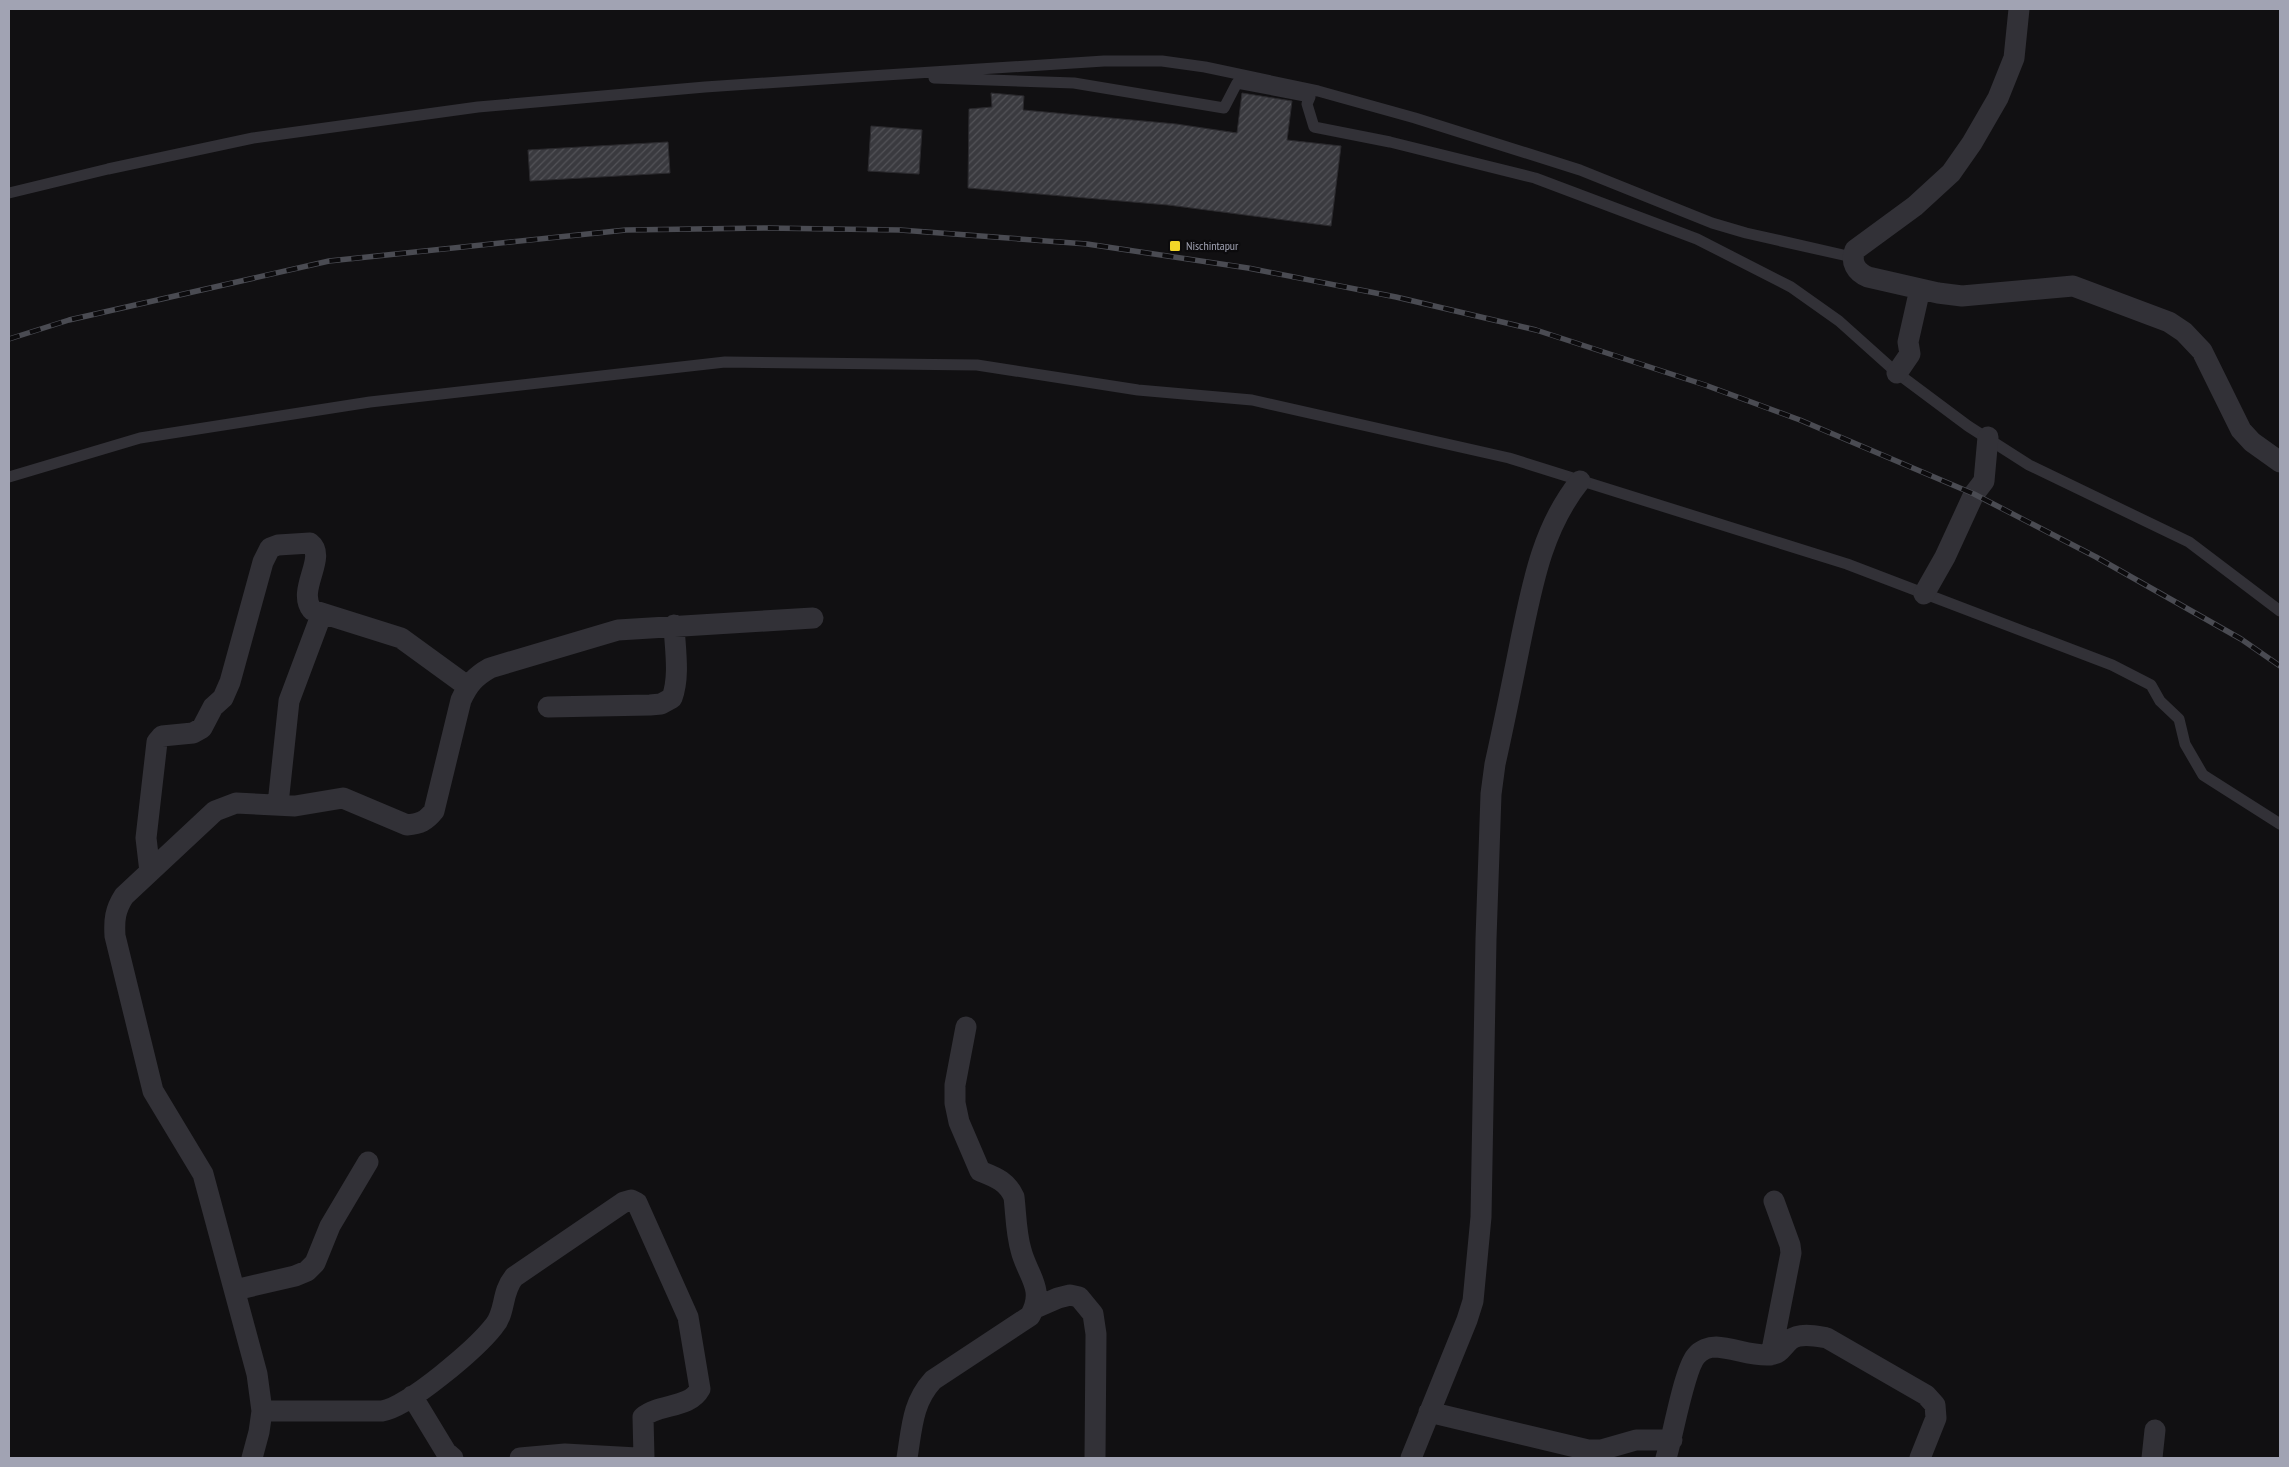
<svg xmlns="http://www.w3.org/2000/svg" width="2289" height="1467" viewBox="0 0 2289 1467" font-family="'PT Sans Narrow',sans-serif">
<style>
.building{fill:url(#building-hatch);stroke:#2b2a2e}
.lines{fill:none;stroke-linecap:round;stroke-linejoin:round}
.service{stroke:#323137;stroke-width:11}
.minor{stroke:#323137;stroke-width:21}
.rail-casing{stroke:#4a4b52;stroke-width:5.5}
.rail{stroke:#0c0b0d;stroke-width:4;stroke-dasharray:11;stroke-linecap:butt}
.poi-dot{fill:#f2d628;stroke:#0c0b0d;stroke-width:2}
.labels{text-anchor:middle;stroke-width:4.5;stroke-linejoin:round;paint-order:stroke}
.poi-label{font-size:12px;fill:#a1a3b3;stroke:#0c0b0d;text-anchor:start}
</style>
<defs>
<pattern id="building-hatch" width="6" height="6" patternUnits="userSpaceOnUse" patternTransform="scale(1.25)"><rect width="6" height="6" fill="#3a3a3f"/><path d="M-1 1l2-2M0 6l6-6M5 7l2-2" fill="none" stroke="#535358"/></pattern>
</defs>
<rect width="100%" height="100%" fill="#111012"/>
<path class="building" d="M 991,93 L 1024,96 L 1023,110 L 1176,124 L 1237,133 L 1242,93 L 1292,101 L 1287,140 L 1341,146 L 1331,226 L 1168,205 L 968,188 L 969,109 L 992,107 Z
M 871,126 L 922,130 L 919,174 L 868,171 Z
M 668,142 L 670,173 L 530,181 L 528,150 Z"/>
<g class="lines">
<path class="service" d="M 934,78 L 1074,83 L 1224,108 L 1237,83 L 1310,97 L 1307,104 L 1314,127 L 1390,142 L 1535,178 L 1697,239 L 1791,287 L 1839,321 L 1897,373 L 1968,426 L 2029,465 L 2189,542 L 2280,611
M 9,193 L 108,169 L 253,138 L 478,107 L 705,87 L 870,76 L 1104,61 L 1162,61 L 1205,67 L 1318,91 L 1415,118 L 1580,170 L 1712,223 L 1746,233 L 1852,257
M 9,477 L 140,438 L 370,402 L 725,362 L 977,365 L 1138,390 L 1252,400 L 1509,458 L 1847,564 L 2112,665 L 2151,685 L 2160,701 L 2179,719 L 2185,744 L 2203,775 L 2280,824"/>
<path class="minor" d="M 2019,9 L 2014,58 L 1998,98 L 1972,143 L 1951,173 L 1915,206 L 1855,250 C 1850,262 1856,272 1868,277 L 1938,293 L 1962,296 L 2073,286 L 2169,322 L 2184,332 L 2202,351 L 2241,430 L 2252,442 L 2280,462
M 1897,373 L 1910,354 L 1908,342 L 1920,289
M 1924,594 L 1945,557 L 1974,494 L 1984,481 L 1988,437
M 548,707 L 650,705 L 661,704 L 672,698 C 680,676 675,649 674,625
M 278,804 L 289,701 L 322,613
M 150,872 L 146,838 L 157,742 L 162,736 L 193,733 L 202,728 L 213,707 L 223,698 L 230,682 L 263,562 L 270,548 L 278,545 L 310,543 C 328,557 296,590 312,610 L 401,638 L 467,686
M 235,1290 L 295,1276 L 307,1271 L 315,1263 L 330,1226 L 368,1162
M 1035,1308 L 1058,1298 L 1070,1295 L 1079,1297 L 1093,1314 L 1096,1334 L 1095,1458
M 1771,1355 L 1791,1253 L 1790,1245 L 1774,1201
M 412,1396 L 446,1452 L 453,1458
M 262,1411 L 382,1411 C 407,1408 477,1348 494,1326 C 506,1312 501,1293 514,1277 L 624,1202 L 631,1200 L 637,1203 L 688,1317 L 700,1389 C 689,1409 660,1403 643,1417 L 644,1458
M 1429,1412 L 1588,1450 L 1601,1450 L 1636,1440 L 1672,1440
M 252,1458 L 259,1432 L 262,1411 L 257,1374 L 203,1174 L 153,1091 L 115,936 C 114,920 115,910 124,896 L 215,811 L 236,803 L 295,806 L 343,798 L 407,825 C 420,824 426,821 434,811 L 461,700 C 468,685 474,677 490,668 L 618,630 L 813,618
M 520,1458 L 565,1454 L 637,1458
M 907,1458 C 912,1428 912,1403 933,1380 L 1030,1316 C 1046,1289 1027,1275 1021,1250 C 1016,1233 1016,1214 1014,1197 C 1007,1181 995,1177 980,1171 L 959,1122 L 955,1103 L 955,1085 L 966,1027
M 1411,1458 L 1467,1320 L 1473,1301 L 1481,1217 L 1486,939 L 1491,794 L 1495,764 C 1504,724 1512,684 1520,644 C 1532,586 1542,528 1580,481
M 1666,1458 C 1673,1436 1684,1370 1696,1356 C 1701,1350 1709,1347 1716,1347 C 1734,1348 1751,1356 1769,1355 C 1781,1354 1782,1347 1790,1340 C 1800,1332 1816,1336 1827,1338 L 1926,1395 L 1935,1405 L 1936,1418 L 1920,1458
M 2152,1458 L 2155,1430"/>
<defs>
<path id="rail" d="M 9,339 L 69,320 L 329,261 L 626,230 L 766,228 L 900,230 L 1087,244 L 1248,268 L 1396,297 L 1536,330 L 1705,385 L 1800,420 L 1974,494 L 2096,557 L 2241,639 L 2280,666"/>
</defs>
<use href="#rail" class="rail-casing"/>
<use href="#rail" class="rail"/>
</g>
<rect class="poi-dot" x="1169" y="240" width="12" height="12" rx="2.5"/>
<g class="labels">
<g class="poi-label">
<text x="1186" y="250">Nischintapur</text>
</g>
</g>
<rect width="2289" height="1467" fill="none" stroke="#a1a3b3" stroke-width="20"/>
</svg>
